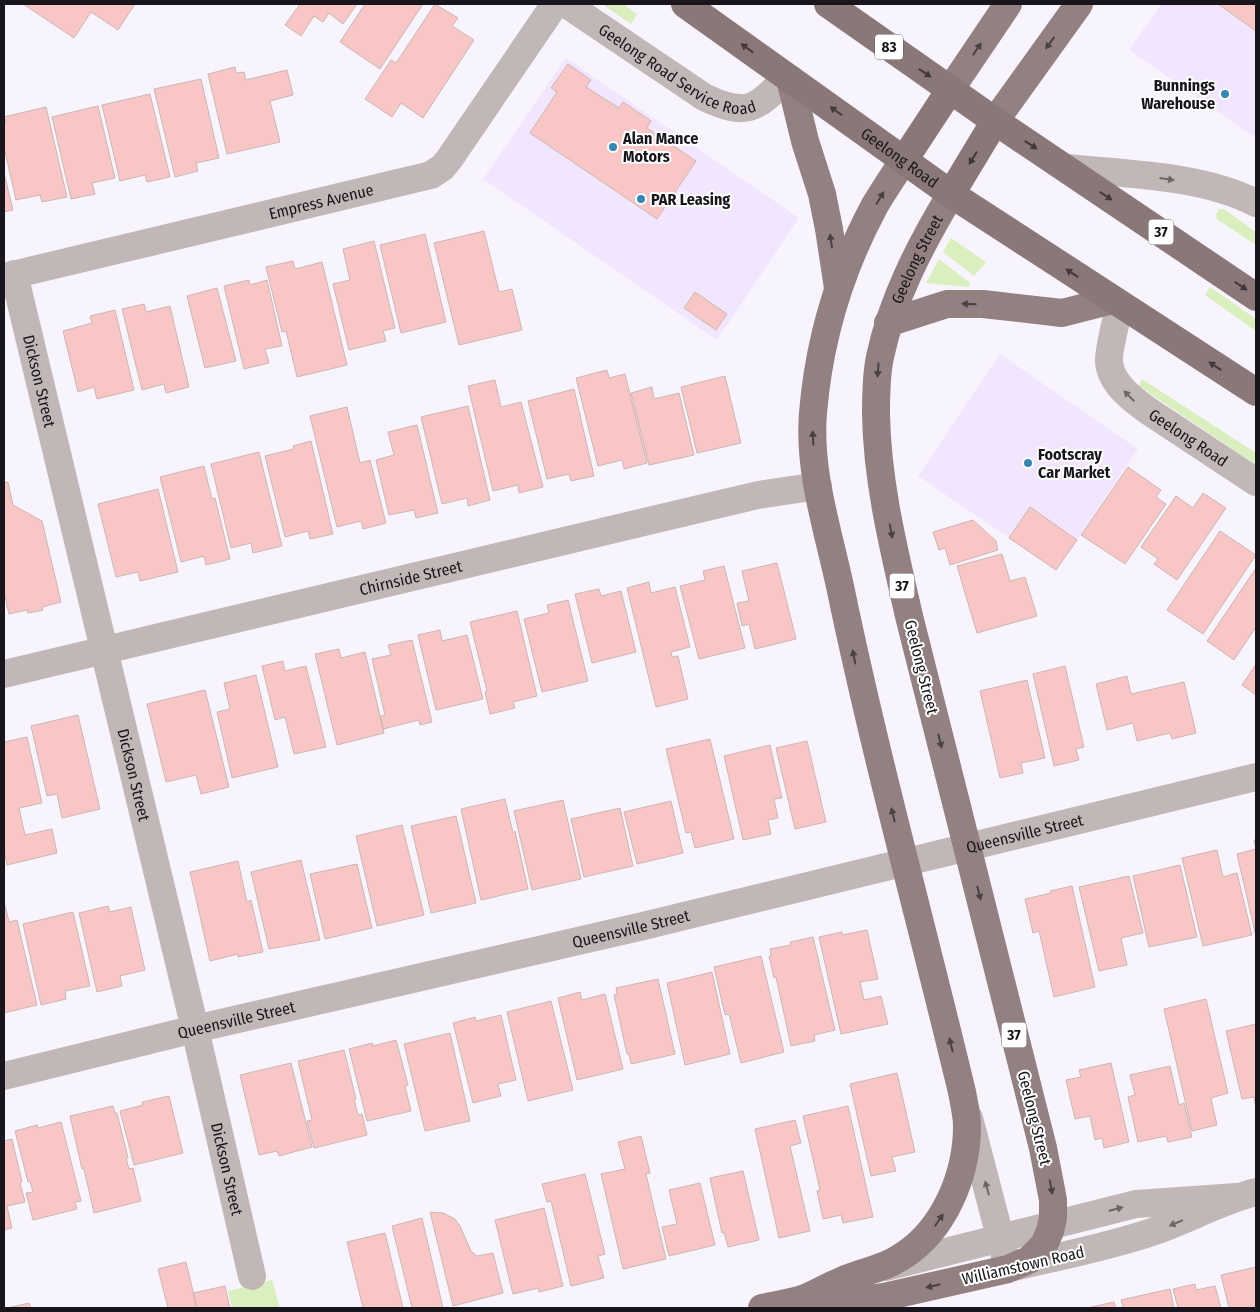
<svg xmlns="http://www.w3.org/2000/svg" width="1260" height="1312" viewBox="0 0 1260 1312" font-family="'Fira Sans Condensed',sans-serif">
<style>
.built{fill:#f1e6fe}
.green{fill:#d9efbe}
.building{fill:#f8c7c5;stroke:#cbb6b5}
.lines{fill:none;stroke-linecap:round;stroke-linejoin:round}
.minor{stroke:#c0b7b6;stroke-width:28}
.tertiary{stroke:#c0b7b6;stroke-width:28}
.primary{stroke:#938181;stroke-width:28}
.trunk{stroke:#8a7878;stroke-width:28}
.oneway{fill:#494144}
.oneway2{fill:#40383c}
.oneway3{fill:#6c6669}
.poi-dot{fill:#3188b7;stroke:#fff;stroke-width:2}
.labels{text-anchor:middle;stroke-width:4;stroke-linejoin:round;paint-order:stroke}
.shield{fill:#fff;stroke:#5d5c60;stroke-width:1}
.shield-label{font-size:15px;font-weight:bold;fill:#18161c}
.street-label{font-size:16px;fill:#18161c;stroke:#fff}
.poi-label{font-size:16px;font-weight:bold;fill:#18161c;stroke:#fff;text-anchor:start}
</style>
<rect width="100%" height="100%" fill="#f8f4fe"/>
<path class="built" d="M 1161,4 L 1256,4 L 1256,138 L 1129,50 Z
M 566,58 L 799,218 L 717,340 L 483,179 Z
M 1000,354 L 1138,449 L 1056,570 L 918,476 Z"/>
<path class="green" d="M 602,4 L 623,4 L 637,14 L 631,24 Z
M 1219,209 L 1224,209 L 1256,232 L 1256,245 L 1217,219 L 1216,215 Z
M 951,238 L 986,262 L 974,276 L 943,252 Z
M 939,259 L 970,283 L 969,287 L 926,283 Z
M 1210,287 L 1256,319 L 1256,331 L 1205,295 Z
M 1142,379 L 1256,453 L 1256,465 L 1139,386 Z
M 272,1280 L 280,1308 L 232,1308 L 228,1291 Z"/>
<path class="building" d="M 23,4 L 135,4 L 118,30 L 91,12 L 74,38 Z
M 300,4 L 357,4 L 343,24 L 329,13 L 323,22 L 314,16 L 301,36 L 285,25 Z
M 365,4 L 423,4 L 380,69 L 340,42 Z
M 435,4 L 458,18 L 452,26 L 474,40 L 423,118 L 401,103 L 392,117 L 365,99 L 391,60 L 396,63 Z
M 1218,4 L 1256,4 L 1256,31 Z
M 568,64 L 591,80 L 586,87 L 619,108 L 623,102 L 651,121 L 647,128 L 696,161 L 657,219 L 530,133 L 557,92 L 551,88 Z
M 235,67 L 236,73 L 244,72 L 246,80 L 287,70 L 293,95 L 270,101 L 280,142 L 227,154 L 208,74 Z
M 201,79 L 219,158 L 196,163 L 198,171 L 175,177 L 154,89 Z
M 150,94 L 170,177 L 147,182 L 145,175 L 120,181 L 102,105 Z
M 98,106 L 115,178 L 92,183 L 95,194 L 71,199 L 52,117 Z
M 46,107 L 67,197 L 42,202 L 40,195 L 16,200 L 4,147 L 4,124 L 6,123 L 4,117 Z
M 4,173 L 13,210 L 4,212 Z
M 484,231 L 499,292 L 512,289 L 522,330 L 459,345 L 434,243 Z
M 425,234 L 446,322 L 401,333 L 380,245 Z
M 374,241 L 395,328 L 383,331 L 386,341 L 349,350 L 333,284 L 350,280 L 343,249 Z
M 293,261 L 295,269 L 322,262 L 347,365 L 297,377 L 286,331 L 282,332 L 266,267 Z
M 249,280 L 250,285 L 267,280 L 282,346 L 265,349 L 269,363 L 244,369 L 224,286 Z
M 217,288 L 236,361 L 205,368 L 187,296 Z
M 695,292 L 727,314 L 716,330 L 684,308 Z
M 144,304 L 146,312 L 170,306 L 189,387 L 166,393 L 164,384 L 142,390 L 122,309 Z
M 115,310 L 134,390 L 97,399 L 94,387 L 78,392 L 63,331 L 92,323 L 90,316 Z
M 607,370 L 609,378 L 625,374 L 647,463 L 624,469 L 622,460 L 598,466 L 576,378 Z
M 725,376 L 741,443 L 697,453 L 681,387 Z
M 495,380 L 501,407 L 521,402 L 543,487 L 519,493 L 518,485 L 493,491 L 468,386 Z
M 652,387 L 654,399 L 679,393 L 694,455 L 649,465 L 631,393 Z
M 574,389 L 594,476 L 571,481 L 569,474 L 547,479 L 528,401 Z
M 468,406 L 490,500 L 468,506 L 467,498 L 442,504 L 421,417 Z
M 347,407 L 360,463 L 370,460 L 386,523 L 363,529 L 361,521 L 337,527 L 310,416 Z
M 417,425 L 438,513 L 416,518 L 414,510 L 389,515 L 376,460 L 394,455 L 388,432 Z
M 311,441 L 333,534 L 310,539 L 308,531 L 285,537 L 265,456 L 294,449 L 293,446 Z
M 259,452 L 282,546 L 253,553 L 251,543 L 231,548 L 211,464 Z
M 204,466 L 212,499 L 215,498 L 230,559 L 206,565 L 204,556 L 181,562 L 160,477 Z
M 1128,467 L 1161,490 L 1156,497 L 1166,504 L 1125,564 L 1081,535 Z
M 8,482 L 13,505 L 42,521 L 61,602 L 42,607 L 43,610 L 28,613 L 27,610 L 9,614 L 4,592 L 4,483 Z
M 158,489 L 178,572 L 140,581 L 138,572 L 116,577 L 98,504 Z
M 1203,493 L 1226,508 L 1177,580 L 1154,564 L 1158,559 L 1141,547 L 1176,496 L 1193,508 Z
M 1030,507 L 1077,540 L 1056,570 L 1009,538 Z
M 973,520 L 996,541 L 998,550 L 950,565 L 945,548 L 939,550 L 933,532 Z
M 1220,531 L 1256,555 L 1203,634 L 1167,610 Z
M 1002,554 L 1010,581 L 1025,577 L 1037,616 L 977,633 L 957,566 Z
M 777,563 L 796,639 L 755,649 L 749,624 L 742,626 L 737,603 L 749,601 L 742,571 Z
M 724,566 L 745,648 L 699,659 L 680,586 L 705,580 L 703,571 Z
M 1256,568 L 1256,627 L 1234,660 L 1207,641 Z
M 649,582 L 651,593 L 675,587 L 690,647 L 671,652 L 672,657 L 678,656 L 688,699 L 656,707 L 627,588 Z
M 599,589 L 601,596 L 621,591 L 636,652 L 592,663 L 575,594 Z
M 568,600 L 588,681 L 542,692 L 524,619 L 549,613 L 547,605 Z
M 517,611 L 537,696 L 513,702 L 515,708 L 490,714 L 485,692 L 487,691 L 470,622 Z
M 440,630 L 442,641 L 467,635 L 483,699 L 436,710 L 418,635 Z
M 412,640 L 432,722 L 420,725 L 419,720 L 383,729 L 380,716 L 385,715 L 372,659 L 391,655 L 388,645 Z
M 339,649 L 341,658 L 365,652 L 384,733 L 337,745 L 315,654 Z
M 283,661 L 285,671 L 306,666 L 326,747 L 294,754 L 285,717 L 275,720 L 262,666 Z
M 1256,664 L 1256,695 L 1242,685 Z
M 1065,666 L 1084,747 L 1076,749 L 1079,760 L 1054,766 L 1033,674 Z
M 256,675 L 278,767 L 232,778 L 217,712 L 230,709 L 224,683 Z
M 1127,676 L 1131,694 L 1184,682 L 1196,733 L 1172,739 L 1170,733 L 1137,741 L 1133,723 L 1107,730 L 1096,684 Z
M 1027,680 L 1045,758 L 1021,763 L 1023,773 L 1000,778 L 980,691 Z
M 205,690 L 229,787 L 201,794 L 196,775 L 166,782 L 147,704 Z
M 78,715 L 100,809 L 62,818 L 57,794 L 47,796 L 31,726 Z
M 27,737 L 42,803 L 19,808 L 25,835 L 52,829 L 57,853 L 7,865 L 4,850 L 4,741 L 4,742 Z
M 710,739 L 734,839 L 695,848 L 691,832 L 686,833 L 666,749 Z
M 807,741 L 826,822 L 795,829 L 776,748 Z
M 770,745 L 782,798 L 774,799 L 778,818 L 768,820 L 771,834 L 743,840 L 724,756 Z
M 505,799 L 513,833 L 515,831 L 528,889 L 481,900 L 461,809 Z
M 563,800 L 581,879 L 532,890 L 514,811 Z
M 671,801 L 683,853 L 637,864 L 624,812 Z
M 620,808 L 633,866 L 584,877 L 571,819 Z
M 456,816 L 476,903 L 431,913 L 411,826 Z
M 402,825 L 424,915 L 377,926 L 356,836 Z
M 1254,840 L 1256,840 L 1256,937 L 1237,854 L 1256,849 Z
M 1217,850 L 1223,877 L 1237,873 L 1252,935 L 1203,946 L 1182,858 Z
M 301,860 L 320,940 L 269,949 L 251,872 Z
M 238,861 L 247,902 L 251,900 L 263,952 L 238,957 L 238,954 L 210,961 L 190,872 Z
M 357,864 L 372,928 L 325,939 L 310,874 Z
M 1180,865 L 1197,937 L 1149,947 L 1133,876 Z
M 1129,876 L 1143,933 L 1121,938 L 1127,965 L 1099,971 L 1079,887 Z
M 1072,886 L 1095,987 L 1054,997 L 1039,931 L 1033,933 L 1025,899 L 1051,893 L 1050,891 Z
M 4,905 L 5,905 L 9,922 L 17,920 L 37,1005 L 4,1013 Z
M 108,906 L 110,912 L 131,907 L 145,970 L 120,976 L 122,986 L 97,992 L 79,913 Z
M 73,912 L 90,986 L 65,991 L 66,999 L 41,1005 L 23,924 Z
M 867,930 L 878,979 L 860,982 L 864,1000 L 881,996 L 888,1024 L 841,1034 L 819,937 L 842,932 L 842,935 Z
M 813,937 L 835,1030 L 814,1035 L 815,1041 L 791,1046 L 776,977 L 774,978 L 769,956 L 771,956 L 770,949 L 791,945 L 790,942 Z
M 761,956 L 784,1052 L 741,1063 L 729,1014 L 725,1015 L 714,967 Z
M 712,972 L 730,1054 L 685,1065 L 667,983 Z
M 658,979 L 675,1054 L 631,1064 L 629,1054 L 627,1054 L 614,995 L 617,994 L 616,988 Z
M 580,992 L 582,1000 L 605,994 L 623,1069 L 577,1080 L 558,998 Z
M 1206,999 L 1228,1093 L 1211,1098 L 1217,1125 L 1192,1131 L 1164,1009 Z
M 551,1001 L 573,1090 L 528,1101 L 507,1012 Z
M 501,1015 L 516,1080 L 498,1084 L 501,1096 L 473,1103 L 453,1023 L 475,1017 L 476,1021 Z
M 1256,1024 L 1256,1108 L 1254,1097 L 1242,1099 L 1226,1031 Z
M 450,1033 L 470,1121 L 425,1131 L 404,1044 Z
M 396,1040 L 408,1085 L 405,1086 L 411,1111 L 367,1121 L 349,1049 L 372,1043 L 373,1046 Z
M 344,1050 L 356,1099 L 354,1099 L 358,1115 L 362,1114 L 367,1135 L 314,1148 L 307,1121 L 312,1120 L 298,1061 Z
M 291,1063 L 312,1147 L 279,1156 L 277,1151 L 259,1155 L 240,1075 Z
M 1111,1063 L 1129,1142 L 1104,1148 L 1102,1138 L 1095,1140 L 1090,1116 L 1075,1119 L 1066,1080 L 1081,1077 L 1079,1070 Z
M 1170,1066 L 1179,1105 L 1184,1103 L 1192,1137 L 1168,1142 L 1166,1136 L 1138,1142 L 1128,1097 L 1135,1095 L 1130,1075 Z
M 897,1073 L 915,1152 L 892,1157 L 896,1171 L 871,1176 L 850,1084 Z
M 169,1096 L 183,1153 L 134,1165 L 120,1111 L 143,1105 L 142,1102 Z
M 113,1106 L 115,1113 L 117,1113 L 128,1158 L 126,1158 L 129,1169 L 133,1168 L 141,1201 L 94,1213 L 84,1169 L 82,1169 L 70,1116 Z
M 848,1106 L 873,1217 L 843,1223 L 841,1215 L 823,1219 L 817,1191 L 820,1190 L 803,1116 Z
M 795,1120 L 801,1143 L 790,1146 L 810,1231 L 779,1238 L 755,1129 Z
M 61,1122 L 81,1201 L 75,1202 L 77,1209 L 33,1220 L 26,1193 L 33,1192 L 30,1181 L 28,1182 L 15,1131 L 37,1125 L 38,1128 Z
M 641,1136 L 650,1173 L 646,1174 L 666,1259 L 623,1269 L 601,1174 L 625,1169 L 618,1142 Z
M 12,1139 L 22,1182 L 20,1183 L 25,1202 L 7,1206 L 12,1228 L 4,1230 L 4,1141 Z
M 743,1171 L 759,1240 L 728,1247 L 724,1232 L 722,1233 L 710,1178 Z
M 585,1174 L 605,1254 L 598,1256 L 604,1278 L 571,1286 L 551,1201 L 547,1202 L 542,1184 Z
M 700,1183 L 715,1245 L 669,1256 L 662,1227 L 677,1224 L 669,1190 Z
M 544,1208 L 563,1286 L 539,1292 L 538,1288 L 513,1294 L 495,1220 Z
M 430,1212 L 443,1213 L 455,1219 L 460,1226 L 471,1251 L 477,1256 L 493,1253 L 503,1293 L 453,1306 Z
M 422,1218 L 443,1308 L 412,1308 L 392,1226 Z
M 385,1233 L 403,1308 L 363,1308 L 347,1242 Z
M 186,1262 L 197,1308 L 168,1308 L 158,1269 Z
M 1256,1267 L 1256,1308 L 1229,1308 L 1221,1275 Z
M 1195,1284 L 1196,1290 L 1215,1286 L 1221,1308 L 1178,1308 L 1173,1289 Z
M 225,1286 L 230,1308 L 197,1308 L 193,1293 Z
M 1170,1289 L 1174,1308 L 1123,1308 L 1121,1300 Z
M 1114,1302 L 1116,1308 L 1087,1308 Z
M 29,1303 L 31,1308 L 7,1308 Z"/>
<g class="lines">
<g class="minor">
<path id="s1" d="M 566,4 L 704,97 C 745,117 758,110 786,77"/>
<path d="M 1066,168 C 1126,174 1202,175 1256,203"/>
<path id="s2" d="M 14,274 L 195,1029 L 252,1276"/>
<path id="s3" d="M 4,277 L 431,175 L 443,167 L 450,158 L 555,4"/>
<path id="s4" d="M 1120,304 C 1117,318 1108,350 1109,362 C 1111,384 1133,400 1150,412 L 1256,482"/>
<path id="s5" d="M 4,674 L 758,495 L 818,486"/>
<path id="s6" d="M 4,1076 L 195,1029 L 639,927 L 1256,777"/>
</g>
<path class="tertiary" d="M 969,1118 L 1005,1256
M 886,1267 L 1136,1204 L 1237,1197
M 1014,1267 C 1060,1256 1108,1247 1152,1232 C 1188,1220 1220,1201 1256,1192"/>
<g class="primary">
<path d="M 790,79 L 805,141 L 822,194 L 829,229 L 838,288"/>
<path d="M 950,90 L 1008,4"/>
<path d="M 995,121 L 1079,4"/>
<path d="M 888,323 L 947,304 L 983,304 L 1062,313 L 1113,300"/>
<path id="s7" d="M 803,1299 L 846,1302 L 884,1297 L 1008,1269 L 1029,1260 L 1044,1245 L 1050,1231 L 1053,1218 L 1053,1200 L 1043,1148 L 909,616 C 894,550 877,482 876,414 C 876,395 876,375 880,357 C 892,299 921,244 951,194"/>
<path d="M 762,1308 C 775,1305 790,1303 803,1299 C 818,1293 832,1284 848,1278 C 866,1271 885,1268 901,1257 C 944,1231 967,1175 967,1126 C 967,1115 964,1103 962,1092 C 922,925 876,759 841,591 C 829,533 808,473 813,413 C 819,340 840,270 875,205 C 884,190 894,175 904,160"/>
</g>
<g class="trunk">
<path id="s8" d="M 685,4 L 951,194 L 1256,392"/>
<path d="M 828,4 L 995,121 L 1256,297"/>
<path d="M 904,160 L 950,90"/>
<path d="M 951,194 L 995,121"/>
</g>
</g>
<defs><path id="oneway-solid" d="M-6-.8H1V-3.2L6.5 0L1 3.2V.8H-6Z" transform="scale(1.25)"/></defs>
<g class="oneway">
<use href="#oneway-solid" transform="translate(1050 43) rotate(126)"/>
<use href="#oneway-solid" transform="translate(977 49) rotate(-56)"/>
<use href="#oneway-solid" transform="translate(880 198) rotate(-59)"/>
<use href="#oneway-solid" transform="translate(831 241) rotate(-98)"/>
<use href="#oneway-solid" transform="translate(969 304) rotate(-179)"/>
<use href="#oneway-solid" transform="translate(878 370) rotate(95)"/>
<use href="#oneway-solid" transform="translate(813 438) rotate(-93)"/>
<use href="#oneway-solid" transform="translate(891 531) rotate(79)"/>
<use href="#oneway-solid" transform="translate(854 657) rotate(-101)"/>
<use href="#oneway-solid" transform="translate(940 741) rotate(76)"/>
<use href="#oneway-solid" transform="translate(893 815) rotate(-104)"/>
<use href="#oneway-solid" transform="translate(979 893) rotate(76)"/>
<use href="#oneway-solid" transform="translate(951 1045) rotate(-104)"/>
<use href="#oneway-solid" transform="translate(1051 1187) rotate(79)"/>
<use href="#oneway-solid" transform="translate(939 1220) rotate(-56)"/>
<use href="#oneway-solid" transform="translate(933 1286) rotate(167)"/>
</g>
<g class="oneway2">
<use href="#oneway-solid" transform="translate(747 48) rotate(-144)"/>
<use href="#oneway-solid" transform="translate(925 73) rotate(34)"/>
<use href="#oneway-solid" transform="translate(836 111) rotate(-145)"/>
<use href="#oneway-solid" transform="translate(1031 145) rotate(33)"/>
<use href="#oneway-solid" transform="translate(973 158) rotate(122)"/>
<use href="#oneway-solid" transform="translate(1106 196) rotate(34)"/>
<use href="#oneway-solid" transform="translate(1072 273) rotate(-147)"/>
<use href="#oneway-solid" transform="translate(1241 286) rotate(34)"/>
<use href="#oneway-solid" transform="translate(1215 366) rotate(-147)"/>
</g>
<g class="oneway3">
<use href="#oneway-solid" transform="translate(1167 179) rotate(8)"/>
<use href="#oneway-solid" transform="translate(1129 396) rotate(-135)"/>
<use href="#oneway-solid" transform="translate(987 1188) rotate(-105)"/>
<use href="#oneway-solid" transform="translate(1116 1209) rotate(-14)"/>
<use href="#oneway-solid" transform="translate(1176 1223) rotate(157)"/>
</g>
<g class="poi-dot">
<circle cx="1225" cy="94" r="5"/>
<circle cx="613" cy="147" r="5"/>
<circle cx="641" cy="199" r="5"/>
<circle cx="1028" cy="463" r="5"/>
</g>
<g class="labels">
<g class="shield">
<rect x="875" y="34.5" width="28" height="25" rx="4"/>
<rect x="1148.5" y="219.5" width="25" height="25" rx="4"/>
<rect x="889.5" y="573.5" width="25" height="25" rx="4"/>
<rect x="1001.5" y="1022.5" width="25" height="25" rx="4"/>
</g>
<g class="shield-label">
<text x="889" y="52">83</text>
<text x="1161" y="237">37</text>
<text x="902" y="591">37</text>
<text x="1014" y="1040">37</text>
</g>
<g class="street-label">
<text dy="6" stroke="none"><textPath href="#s1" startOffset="131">Geelong Road Service Road</textPath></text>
<text dy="6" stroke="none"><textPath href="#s8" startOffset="264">Geelong Road</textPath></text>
<text dy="6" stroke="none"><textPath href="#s3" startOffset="326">Empress Avenue</textPath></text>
<text dy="6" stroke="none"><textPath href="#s7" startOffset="1268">Geelong Street</textPath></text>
<text dy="6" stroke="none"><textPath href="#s2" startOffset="110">Dickson Street</textPath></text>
<text dy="6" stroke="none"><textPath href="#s4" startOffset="172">Geelong Road</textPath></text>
<text dy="6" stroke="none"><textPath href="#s5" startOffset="418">Chirnside Street</textPath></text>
<text transform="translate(922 667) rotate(76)" y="6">Geelong Street</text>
<text dy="6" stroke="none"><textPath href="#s2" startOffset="515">Dickson Street</textPath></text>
<text dy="6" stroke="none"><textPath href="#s6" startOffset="1049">Queensville Street</textPath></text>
<text dy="6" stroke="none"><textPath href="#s6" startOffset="644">Queensville Street</textPath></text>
<text dy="6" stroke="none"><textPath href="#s6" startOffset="239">Queensville Street</textPath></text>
<text transform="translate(1035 1118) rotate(76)" y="6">Geelong Street</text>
<text dy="6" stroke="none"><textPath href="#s2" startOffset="920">Dickson Street</textPath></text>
<text transform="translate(1023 1265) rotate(-13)" y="6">Williamstown Road</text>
</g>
<g class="poi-label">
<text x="1215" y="91" text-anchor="end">Bunnings<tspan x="1215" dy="18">Warehouse</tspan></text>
<text x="623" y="144">Alan Mance<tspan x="623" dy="18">Motors</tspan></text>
<text x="651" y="205">PAR Leasing</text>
<text x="1038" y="460">Footscray<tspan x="1038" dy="18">Car Market</tspan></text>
</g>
</g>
<rect width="1260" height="1312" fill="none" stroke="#18161c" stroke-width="10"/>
</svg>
